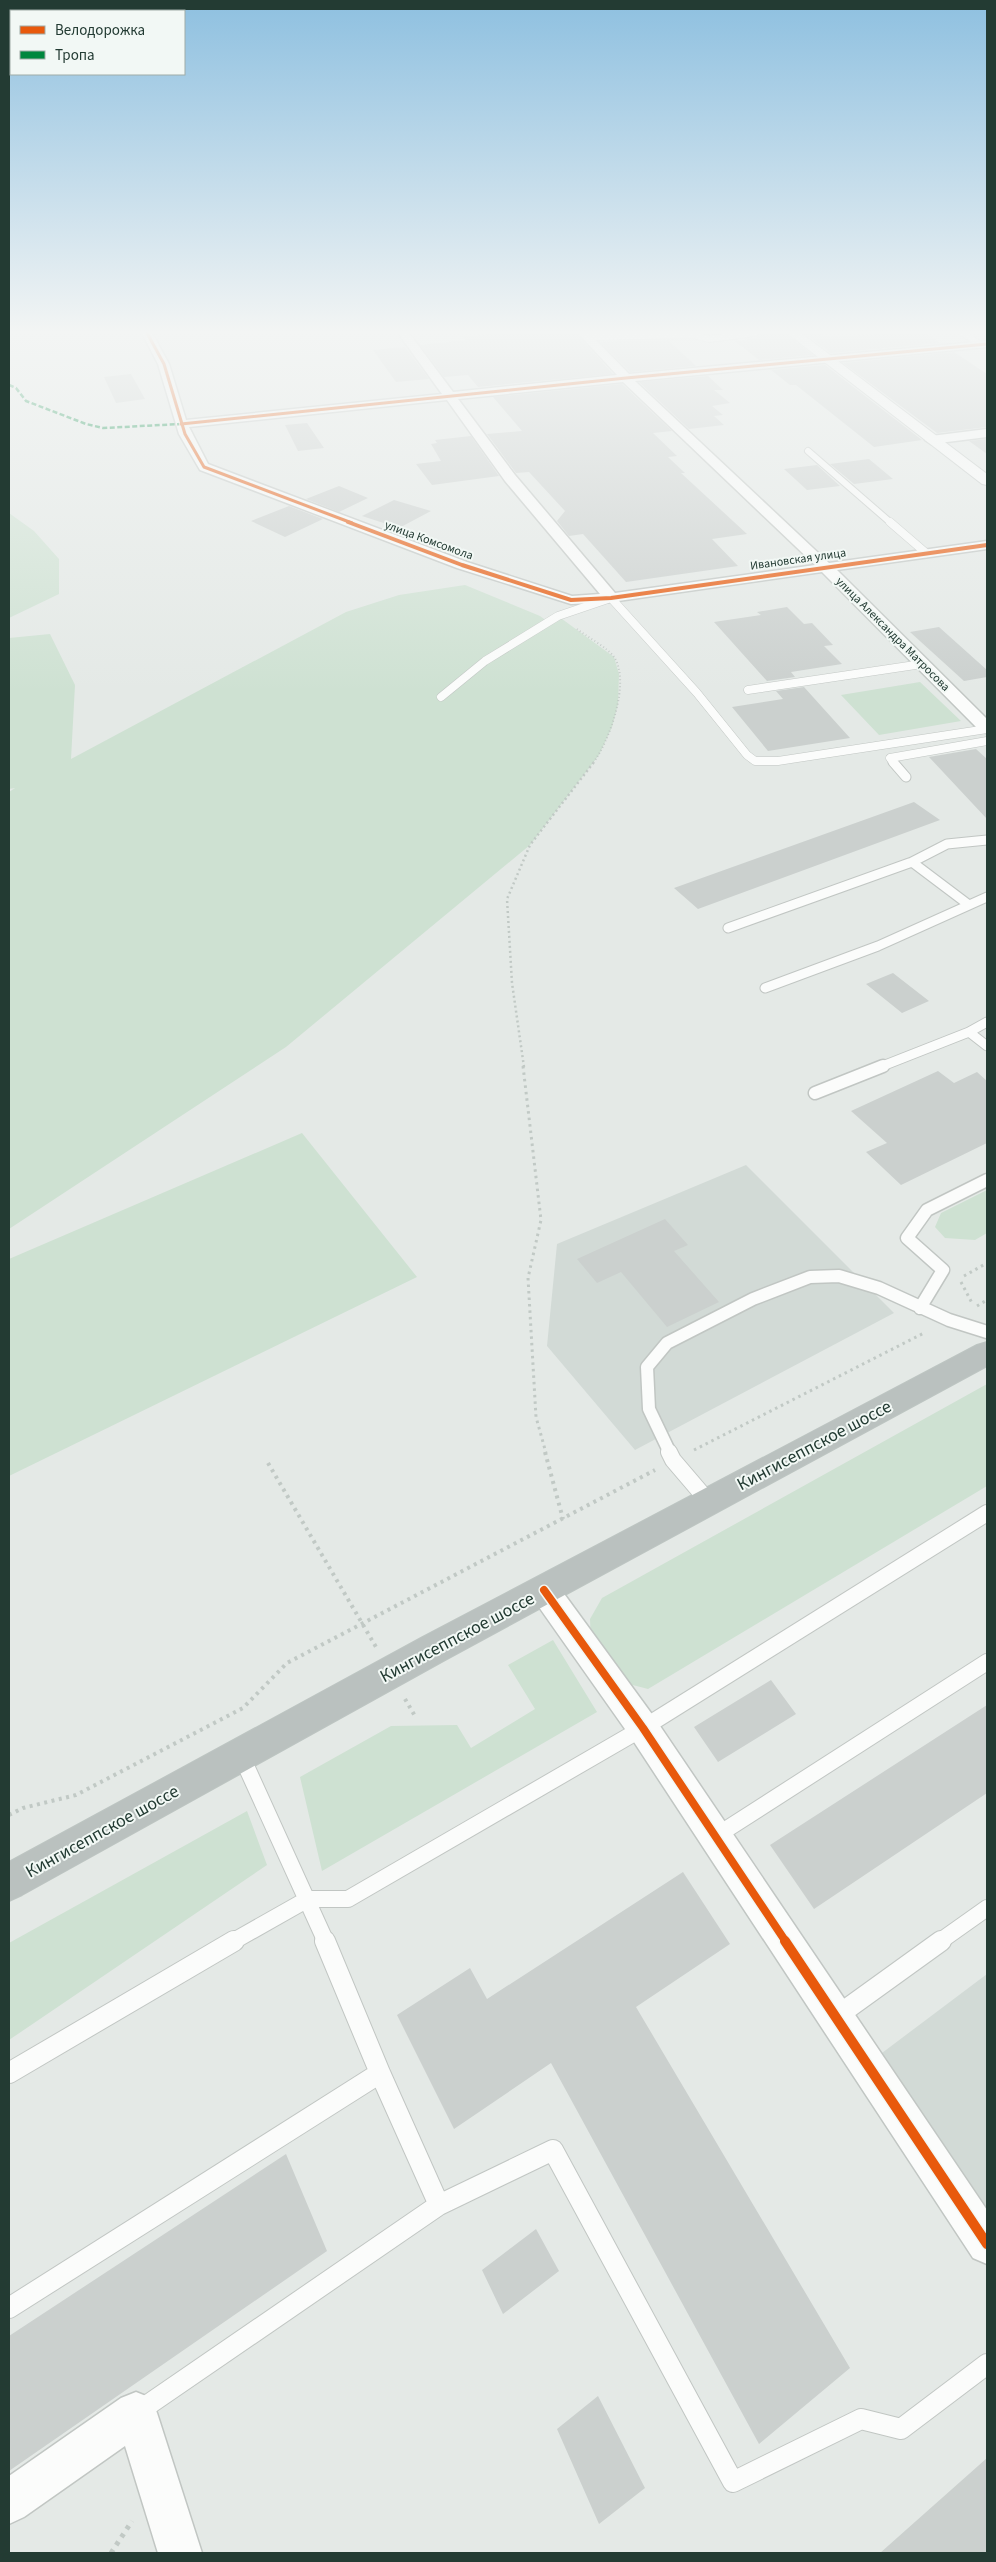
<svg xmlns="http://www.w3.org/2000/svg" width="996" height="2562" viewBox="0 0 996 2562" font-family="'Source Sans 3',sans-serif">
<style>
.built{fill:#d2dad6}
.green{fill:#cee1d2}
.building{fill:#cbd0ce}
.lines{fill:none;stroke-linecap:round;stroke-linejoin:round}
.lane-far5-casing{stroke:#c1c6c3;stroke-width:8}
.lane-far4-casing{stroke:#c1c6c3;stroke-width:9}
.lane-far3-casing{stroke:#c1c6c3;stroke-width:11}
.lane-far2-casing{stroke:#c1c6c3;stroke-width:15}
.lane-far1-casing{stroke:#c1c6c3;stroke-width:18}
.lane-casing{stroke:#c1c6c3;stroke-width:22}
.street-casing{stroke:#c1c6c3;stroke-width:3}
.secondary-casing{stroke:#c0c6c3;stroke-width:2}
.highway-casing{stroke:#bdc5c2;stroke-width:2}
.path-far4{stroke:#c1c9c5;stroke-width:2;stroke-dasharray:1 2.5;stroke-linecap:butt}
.path-far3{stroke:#c1c9c5;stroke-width:2.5;stroke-dasharray:2 3;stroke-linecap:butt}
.path-far2{stroke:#c1c9c5;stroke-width:3;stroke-dasharray:2.5 4;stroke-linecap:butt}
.path-far1{stroke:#c1c9c5;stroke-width:4;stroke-dasharray:3 4.5;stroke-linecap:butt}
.path{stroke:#c1c9c5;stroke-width:5;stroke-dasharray:4 5.5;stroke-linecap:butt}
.lane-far5{stroke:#fbfcfb;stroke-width:6}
.lane-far4{stroke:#fbfcfb;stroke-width:8}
.lane-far3{stroke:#fbfcfb;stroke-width:9}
.lane-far2{stroke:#fbfcfb;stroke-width:12}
.lane-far1{stroke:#fbfcfb;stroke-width:16}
.lane{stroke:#fbfcfb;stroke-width:20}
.street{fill:#fbfcfb;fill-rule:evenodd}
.secondary{fill:#fbfcfb;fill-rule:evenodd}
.highway{fill:#bac1bf;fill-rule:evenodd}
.quiet{stroke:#00873e;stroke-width:2.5;stroke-dasharray:5 2.5;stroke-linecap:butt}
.cycleway-far3-casing{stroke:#f2f8f5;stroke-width:4.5}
.cycleway-far2-casing{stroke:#f2f8f5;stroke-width:5.5}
.cycleway-far1-casing{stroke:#f2f8f5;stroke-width:11}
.cycleway-casing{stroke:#f2f8f5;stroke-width:13}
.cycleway-far3{stroke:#e8590c;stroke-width:3}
.cycleway-far2{stroke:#e8590c;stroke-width:4}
.cycleway-far1{stroke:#e8590c;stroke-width:8}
.cycleway{stroke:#e8590c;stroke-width:10}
.labels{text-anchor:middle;stroke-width:4;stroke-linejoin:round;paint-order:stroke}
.far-street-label{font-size:12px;fill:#233b33;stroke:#f2f8f5}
.near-street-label{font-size:18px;fill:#233b33;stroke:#f2f8f5}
</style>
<rect width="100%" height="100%" fill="#e4e9e6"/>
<path class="built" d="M 746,1165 L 894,1313 L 635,1450 L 547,1346 L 557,1244 Z
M 987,1974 L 987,2223 L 874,2059 Z"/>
<path class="green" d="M 9,513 L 34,531 L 59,559 L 59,594 L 9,618 Z
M 465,585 L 540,616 L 548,622 L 558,616 L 614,657 L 619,674 L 618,704 L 612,727 L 599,755 L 530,845 L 286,1047 L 9,1229 L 9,792 L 15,788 L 9,789 L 9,638 L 50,634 L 75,685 L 71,759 L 346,612 L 399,595 Z
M 920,682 L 961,721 L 879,735 L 841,695 Z
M 302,1133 L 417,1277 L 9,1476 L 9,1259 Z
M 987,1190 L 987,1233 L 975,1240 L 945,1238 L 935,1227 L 941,1213 Z
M 987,1384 L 987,1486 L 648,1689 L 621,1682 L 591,1643 L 590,1619 L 602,1598 Z
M 553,1640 L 597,1712 L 322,1871 L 300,1777 L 391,1726 L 457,1725 L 471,1748 L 535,1709 L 508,1665 Z
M 247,1811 L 267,1865 L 9,2040 L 9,1943 Z"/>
<path class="building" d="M 498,333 L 576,333 L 613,374 L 478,387 L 468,375 L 444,377 L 420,345 L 466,340 L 463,337 Z
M 760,333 L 785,333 L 813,355 L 759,360 L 735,341 L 756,338 Z
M 804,333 L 823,333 L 823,337 L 840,337 L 888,333 L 925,333 L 940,343 L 831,353 Z
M 668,340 L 696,366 L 630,372 L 600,342 Z
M 405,347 L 429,379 L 396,382 L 373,350 Z
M 954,352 L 987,374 L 987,427 L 937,433 L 843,363 Z
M 825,365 L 922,440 L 874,447 L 796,385 L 790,385 L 771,370 Z
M 131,374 L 145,399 L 116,403 L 104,377 Z
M 708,376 L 723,390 L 714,390 L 730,403 L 712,406 L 723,415 L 714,416 L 724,425 L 689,429 L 639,382 Z
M 622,384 L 672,431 L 653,433 L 677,456 L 668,457 L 685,473 L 681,473 L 747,534 L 712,539 L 738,566 L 626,582 L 583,534 L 569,536 L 557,521 L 565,511 L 529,472 L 516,473 L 487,434 L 522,431 L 493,397 Z
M 307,423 L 324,448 L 298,451 L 285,425 Z
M 471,436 L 499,476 L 432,485 L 416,464 L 441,461 L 431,444 L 437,443 L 435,440 Z
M 987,439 L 987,454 L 969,441 Z
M 869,459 L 893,479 L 854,484 L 830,464 Z
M 817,465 L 840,486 L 807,490 L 784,469 Z
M 339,486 L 368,498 L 339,512 L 306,499 Z
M 394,500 L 431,511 L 399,528 L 362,516 Z
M 289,506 L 323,519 L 285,537 L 251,521 Z
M 787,607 L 804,624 L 812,623 L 833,645 L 824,646 L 842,664 L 791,672 L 795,677 L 767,681 L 714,622 L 761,615 L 757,612 Z
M 939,627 L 987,670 L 987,677 L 964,681 L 910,632 Z
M 804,687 L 850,738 L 768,751 L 732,707 L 783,699 L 776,691 Z
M 976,749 L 987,759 L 987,819 L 929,757 Z
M 914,802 L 940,820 L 698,909 L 674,888 Z
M 893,973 L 929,1001 L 902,1013 L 866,984 Z
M 938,1071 L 954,1083 L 977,1072 L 987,1081 L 987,1143 L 901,1185 L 866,1152 L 887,1143 L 851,1111 Z
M 665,1219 L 688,1245 L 674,1251 L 719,1302 L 667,1327 L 621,1272 L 597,1283 L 577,1259 Z
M 771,1680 L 796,1714 L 718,1762 L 694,1727 Z
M 987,1705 L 987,1793 L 814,1909 L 770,1845 Z
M 683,1872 L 730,1944 L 636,2007 L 850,2368 L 759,2444 L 551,2063 L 454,2129 L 397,2015 L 470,1968 L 487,1999 Z
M 286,2154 L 327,2251 L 9,2471 L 9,2336 Z
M 536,2229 L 559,2271 L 503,2314 L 482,2270 Z
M 598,2396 L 645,2488 L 599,2524 L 557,2429 Z
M 987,2458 L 987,2553 L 880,2553 Z"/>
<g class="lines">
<defs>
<path id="lane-far5" d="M 963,333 L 981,345
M 587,337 L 694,335 L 709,339 L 755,333
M 808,451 L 891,523"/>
<path id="lane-far4" d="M 890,522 L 926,553
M 748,690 L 922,664
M 441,697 L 485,661 L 558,616 L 611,598 L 697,693 L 747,755 L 755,761 L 778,761 L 987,729
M 894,763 L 890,758 L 987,741"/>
<path id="lane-far3" d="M 893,762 L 906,777
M 912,862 L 969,905
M 728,928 L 912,862 L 947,844 L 987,840
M 765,988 L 878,946 L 987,897
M 969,1032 L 987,1046
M 880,1067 L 969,1032 L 987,1022"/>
<path id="lane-far2" d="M 815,1093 L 883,1066
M 920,1308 L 943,1270 L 907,1238 L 927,1210 L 987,1180
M 670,1453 L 649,1409 L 647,1367 L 667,1343 L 753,1299 L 810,1277 L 839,1276 L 879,1288 L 949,1320 L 987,1332"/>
<path id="lane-far1" d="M 669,1452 L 673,1460 L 708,1501
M 241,1755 L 326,1942
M 716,1836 L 987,1662
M 232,1942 L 308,1899 L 348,1899 L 643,1728 L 987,1513
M 939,1942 L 987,1908"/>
<path id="lane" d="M 837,2016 L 941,1941
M 9,2073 L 234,1941
M 439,2205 L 553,2150 L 733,2482 L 861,2419 L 901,2429 L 987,2364
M 9,2308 L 380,2073
M 139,2411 L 439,2205 L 380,2073 L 325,1941"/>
<path id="street" d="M 142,333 L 152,333 L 169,364 L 186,420 L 442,394 L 398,333 L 409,333 L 453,392 L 617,375 L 578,333 L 589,333 L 629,374 L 987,341 L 987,347 L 635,381 L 829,563 L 987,541 L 987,549 L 837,570 L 987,719 L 987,733 L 981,732 L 822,572 L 611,602 L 571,604 L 457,568 L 200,470 L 179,434 L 158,364 ZM 623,382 L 815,565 L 615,593 L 515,475 L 458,399 ZM 447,400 L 505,481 L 600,594 L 572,596 L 467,562 L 208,464 L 189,427 Z
M 987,429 L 987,437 L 931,444 L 925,440 L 931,436 Z
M 544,1577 L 554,1580 L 654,1717 L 987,2210 L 987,2264 L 973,2258 L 632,1739 L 534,1600 L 529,1590 L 534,1580 Z
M 136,2392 L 151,2398 L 157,2413 L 202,2553 L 158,2553 L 125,2446 L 24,2517 L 9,2524 L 9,2476 L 121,2398 Z"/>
<path id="secondary" d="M 787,333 L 801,333 L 987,474 L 987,485 L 982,484 Z"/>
<path id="highway" d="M 987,1342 L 987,1366 L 445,1660 L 22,1895 L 9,1901 L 9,1862 L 421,1638 L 977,1345 Z"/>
</defs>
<use href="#lane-far5" class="lane-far5-casing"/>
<use href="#lane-far4" class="lane-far4-casing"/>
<use href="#lane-far3" class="lane-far3-casing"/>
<use href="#lane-far2" class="lane-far2-casing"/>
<use href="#lane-far1" class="lane-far1-casing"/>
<use href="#lane" class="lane-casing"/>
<use href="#street" class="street-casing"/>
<use href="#secondary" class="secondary-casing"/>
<use href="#highway" class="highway-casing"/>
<path class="path-far4" d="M 577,629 C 586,636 608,648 614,657 C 631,682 609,742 593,763"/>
<path class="path-far3" d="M 524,1067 L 512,983 L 507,899 L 530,845 L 594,762"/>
<path class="path-far2" d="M 523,1066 L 541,1220 L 528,1278 L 536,1417 L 546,1453
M 964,1276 L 987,1263
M 961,1282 L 973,1305
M 977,1306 L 987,1300
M 694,1450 L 924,1333"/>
<path class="path-far1" d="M 545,1452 L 563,1519
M 268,1463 L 376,1647
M 405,1699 L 415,1716
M 9,1815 L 23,1808 L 76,1795 L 243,1708 L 287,1663 L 655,1470"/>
<path class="path" d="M 111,2553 L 132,2521"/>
<use href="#lane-far5" class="lane-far5"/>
<use href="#lane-far4" class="lane-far4"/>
<use href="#lane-far3" class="lane-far3"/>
<use href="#lane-far2" class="lane-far2"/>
<use href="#lane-far1" class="lane-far1"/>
<use href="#lane" class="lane"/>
<use href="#street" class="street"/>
<use href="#secondary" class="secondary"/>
<use href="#highway" class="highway"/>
<path class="quiet" d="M 9,385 L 16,388 L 26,401 L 86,424 L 103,428 L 181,424"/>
<defs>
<path id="cycleway-far3" d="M 147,333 L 164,364 L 185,434 L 204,467 L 352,523
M 181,424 L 626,378 L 987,344"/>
<path id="cycleway-far2" d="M 348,522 L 462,565 L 571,600 L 611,598 L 987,545"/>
<path id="cycleway-far1" d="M 544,1590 L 643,1728 L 786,1942"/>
<path id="cycleway" d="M 785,1941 L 987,2244"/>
</defs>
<use href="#cycleway-far3" class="cycleway-far3-casing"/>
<use href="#cycleway-far2" class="cycleway-far2-casing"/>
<use href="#cycleway-far1" class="cycleway-far1-casing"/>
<use href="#cycleway" class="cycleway-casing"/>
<use href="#cycleway-far3" class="cycleway-far3"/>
<use href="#cycleway-far2" class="cycleway-far2"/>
<use href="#cycleway-far1" class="cycleway-far1"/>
<use href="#cycleway" class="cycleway"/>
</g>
<linearGradient id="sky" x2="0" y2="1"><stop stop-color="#8ec0e0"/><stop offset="0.48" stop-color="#f3f5f4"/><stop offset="1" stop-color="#f3f5f4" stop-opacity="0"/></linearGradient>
<rect width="996" height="692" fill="url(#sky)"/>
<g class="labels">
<g class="far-street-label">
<text transform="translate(429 540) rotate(20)" y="4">улица Комсомола</text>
<text transform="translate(798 559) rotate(-8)" y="4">Ивановская улица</text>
<text transform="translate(893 634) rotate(45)" y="4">улица Александра Матросова</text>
</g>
<g class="near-street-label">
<text transform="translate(814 1445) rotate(-28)" y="6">Кингисеппское шоссе</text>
<text transform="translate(457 1637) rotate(-28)" y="6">Кингисеппское шоссе</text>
<text transform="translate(102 1831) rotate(-29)" y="6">Кингисеппское шоссе</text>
</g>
</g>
<rect width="996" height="2562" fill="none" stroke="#233b33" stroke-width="20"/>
<rect x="10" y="10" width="175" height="65" fill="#f2f8f5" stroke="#9faca7"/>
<rect x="20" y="26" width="25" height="8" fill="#e8590c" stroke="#9faca7"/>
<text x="55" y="35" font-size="15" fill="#233b33">Велодорожка</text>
<rect x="20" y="51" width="25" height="8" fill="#00873e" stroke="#9faca7"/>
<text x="55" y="60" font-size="15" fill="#233b33">Тропа</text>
</svg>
